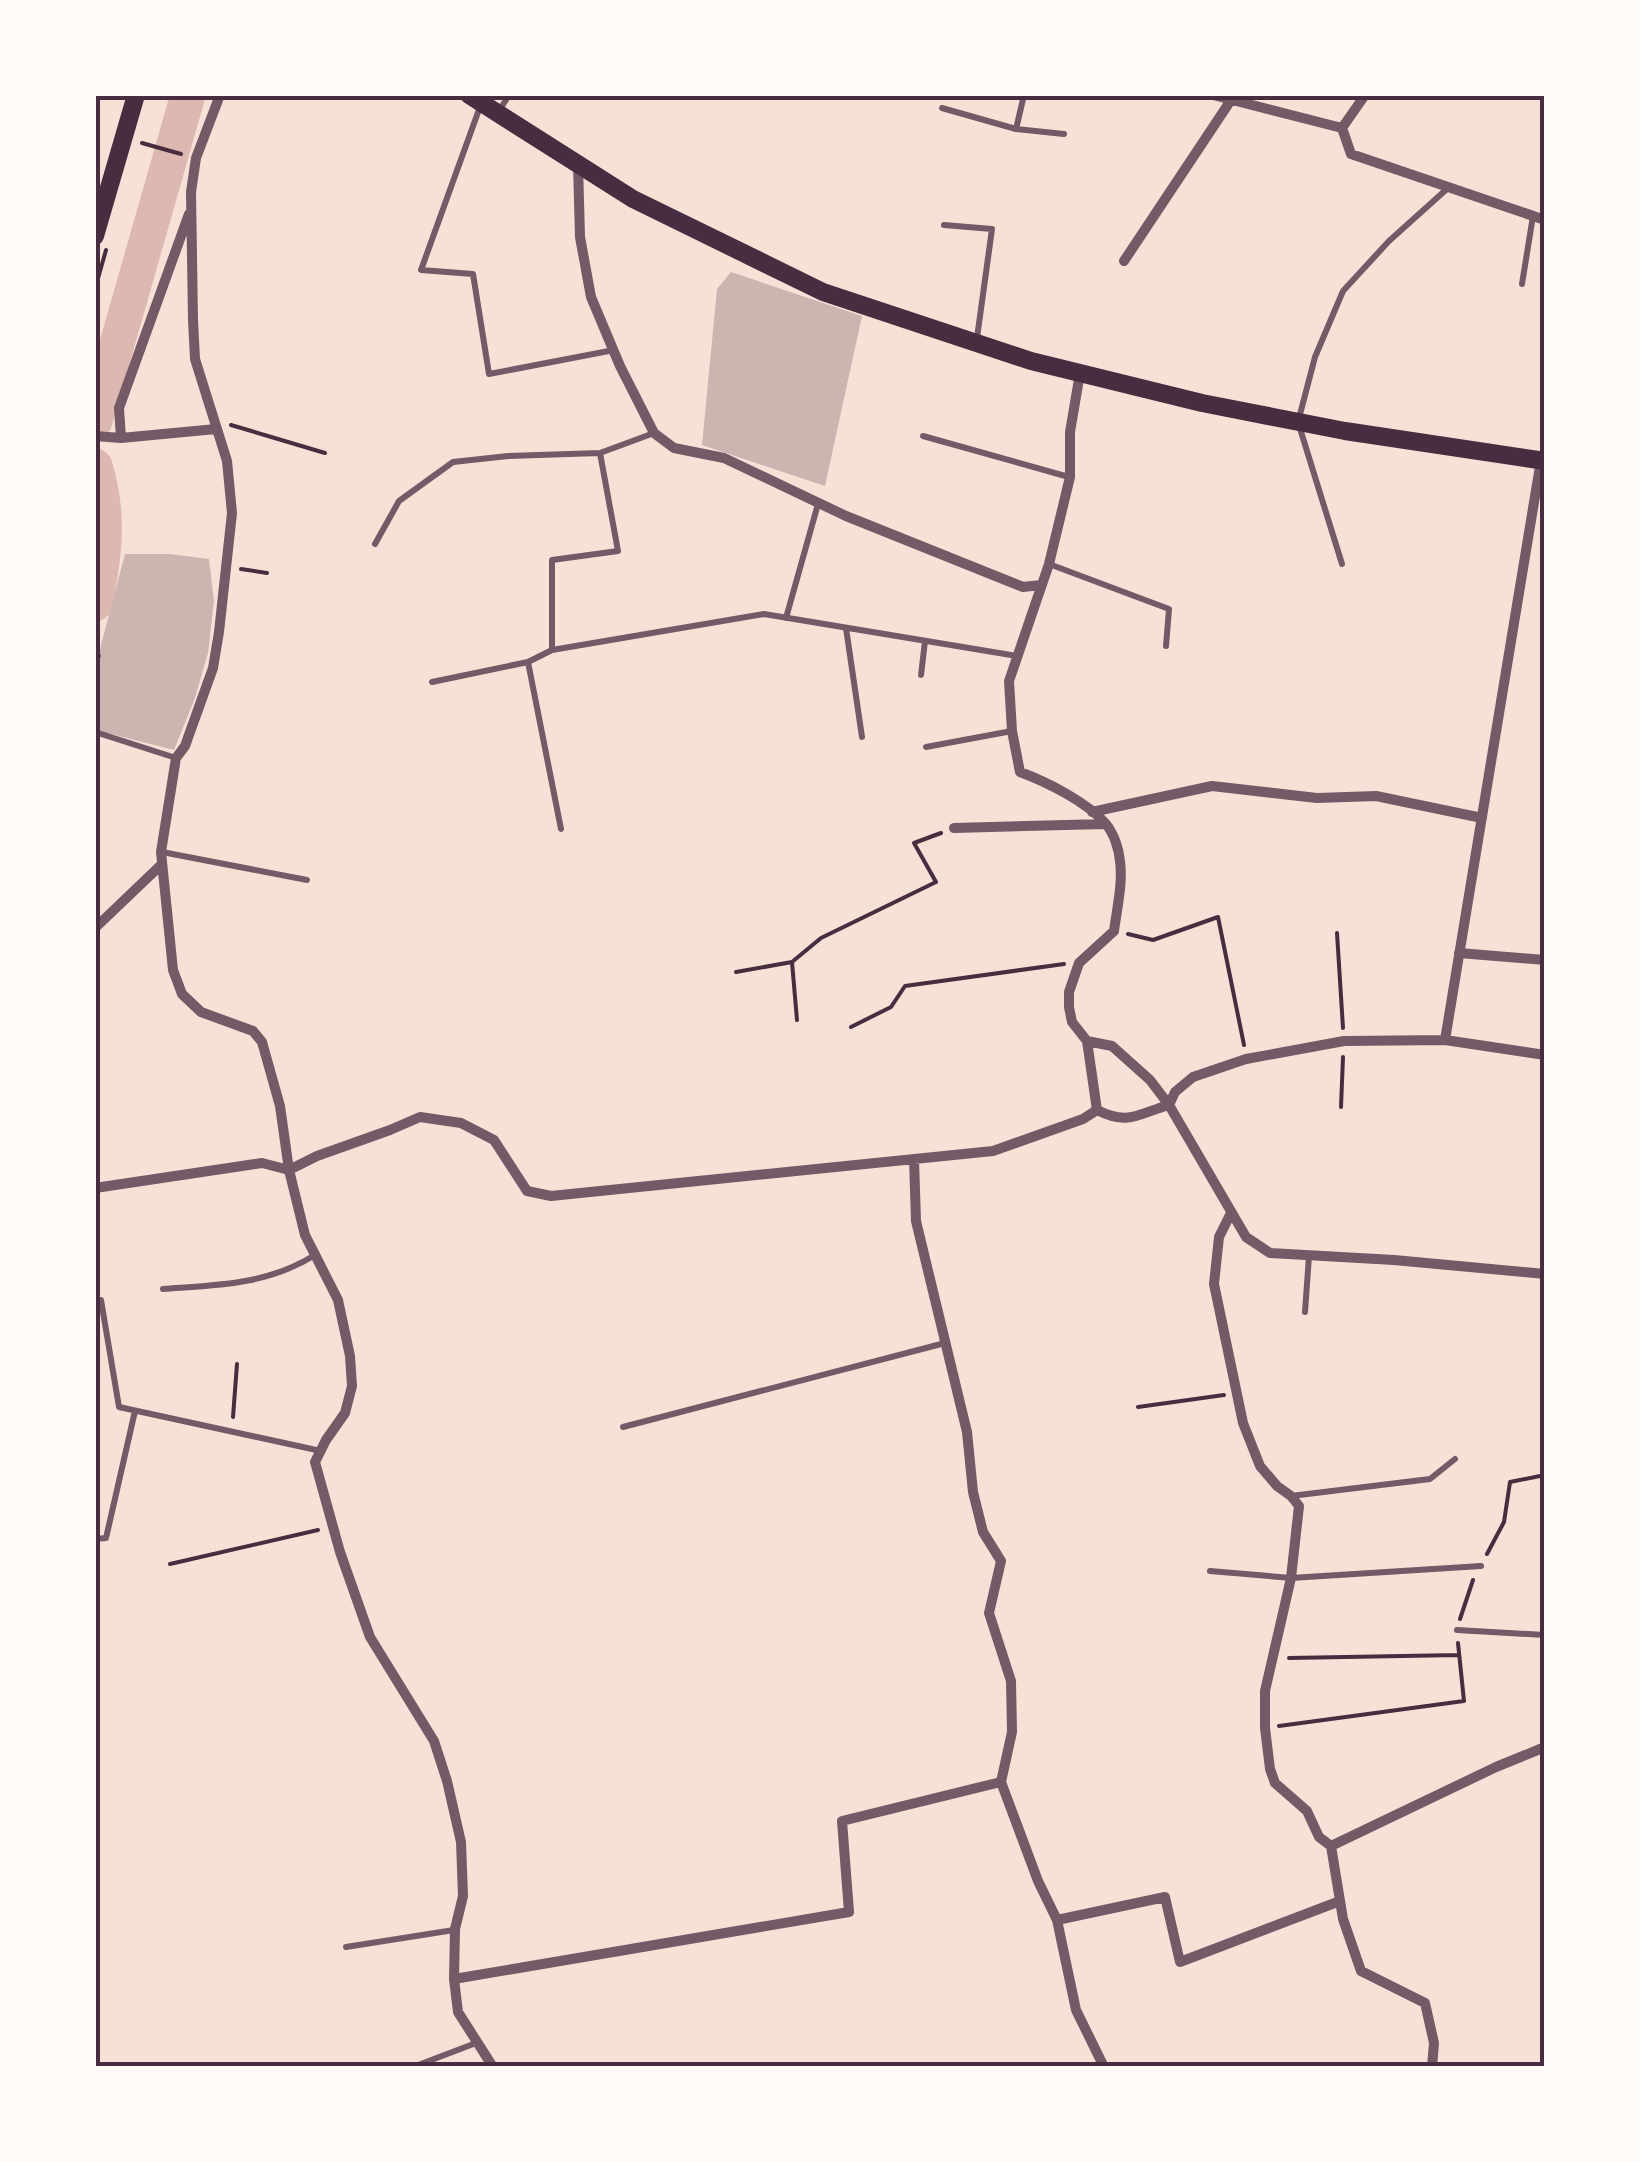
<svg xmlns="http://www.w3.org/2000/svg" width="1640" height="2162" viewBox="0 0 1640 2162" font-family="Arial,sans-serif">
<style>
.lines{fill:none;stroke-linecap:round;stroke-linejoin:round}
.river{stroke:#dcb8b0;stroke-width:35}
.building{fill:#ccb4b1}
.path{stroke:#4a2c40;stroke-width:4}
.service{stroke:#755966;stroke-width:6}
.minor{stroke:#755966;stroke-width:10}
.secondary{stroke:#4a2c40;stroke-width:18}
.neatline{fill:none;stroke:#4a2c40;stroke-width:4}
</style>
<rect width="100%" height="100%" fill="#f7e1d7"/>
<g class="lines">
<path class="river" d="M 95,421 L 188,95
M 95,466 C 110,515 105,554 95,604"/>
</g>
<path class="building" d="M 731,272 L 862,316 L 825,486 L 702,445 L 717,289 Z
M 125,554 L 170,554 L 209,559 L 214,601 L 208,653 L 195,698 L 174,750 L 95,730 L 95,668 Z"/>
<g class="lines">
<path class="path" d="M 142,143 L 181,154
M 95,289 L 106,250
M 231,425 L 325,453
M 241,569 L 267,573
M 1337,933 L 1343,1028
M 1128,934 L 1153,940 L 1218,917 L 1244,1045
M 792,962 L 797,1020
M 736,972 L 792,962 L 821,938 L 936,882 L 914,843 L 941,833
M 851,1027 L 891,1007 L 905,986 L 1064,964
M 1341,1107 L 1343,1057
M 1138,1407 L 1224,1395
M 233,1417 L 237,1364
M 1487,1554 L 1504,1522 L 1510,1482 L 1545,1475
M 170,1564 L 318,1530
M 1460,1619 L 1473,1580
M 1289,1658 L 1459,1655
M 1279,1726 L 1464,1701 L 1458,1643"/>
<path class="service" d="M 481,104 L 421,270 L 473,274 L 489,374 L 614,350
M 942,108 L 1016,129 L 1024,95
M 499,111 L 509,95
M 1016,129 L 1064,134
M 944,225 L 992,229 L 977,338
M 1522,284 L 1533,216
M 923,436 L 1069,477
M 600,453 L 618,551 L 552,560 L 552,650 L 764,614 L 1017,656
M 375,544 L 399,501 L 453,462 L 508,456 L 600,453 L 654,433
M 1049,564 L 1169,609 L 1166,646
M 1342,564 L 1298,422 L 1315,357 L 1343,291 L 1389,241 L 1448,188
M 786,618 L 818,504
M 846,628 L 862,737
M 552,650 L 528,662 L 561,829
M 95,655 L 98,656
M 921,675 L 925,641
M 432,682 L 528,662
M 95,732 L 176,758
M 926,747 L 1012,731
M 162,852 L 307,880
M 163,1289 C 217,1285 267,1285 315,1255
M 101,1300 L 119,1407 L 321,1451
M 1305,1312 L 1309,1256
M 623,1427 L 945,1343
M 1291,1496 L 1430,1479 L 1455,1459
M 95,1539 L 106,1538 L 135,1411
M 1210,1571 L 1291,1578 L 1481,1566
M 1457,1630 L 1545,1635
M 346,1947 L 454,1930
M 413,2067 L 476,2043"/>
<path class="minor" d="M 220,95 L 196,158 L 191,192 L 193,320 L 195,359 L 227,461 L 232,513 L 219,632 L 213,668 L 185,746 L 176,758 L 161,852 L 173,970 L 182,994 L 201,1012 L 253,1031 L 262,1042 L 280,1106 L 289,1170 L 305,1235 L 338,1300 L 350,1356 L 352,1386 L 345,1413 L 326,1440 L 315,1462 L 340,1552 L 370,1637 L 434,1741 L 447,1781 L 461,1842 L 463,1896 L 455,1929 L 454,1979 L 458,2012 L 493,2067
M 1213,95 L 1342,128 L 1351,154 L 1545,220
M 1342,128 L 1365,95
M 578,164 L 580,237 L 591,297 L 620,366 L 654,433 L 674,448 L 724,458 L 846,516 L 1023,587 L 1041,585
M 1124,261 L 1231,100
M 95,436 L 121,438 L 216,429
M 121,438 L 119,408 L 189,214
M 1092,812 L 1212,786 L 1317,798 L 1376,796 L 1482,818
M 954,828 L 1105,824
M 95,928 L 162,864
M 1459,953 L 1545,960
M 1445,1040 L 1541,460
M 1087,1041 L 1112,1046 L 1150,1080 L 1169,1105 L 1246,1237 L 1270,1253 L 1394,1260 L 1545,1274
M 1097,1110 C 1129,1126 1137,1114 1169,1105 L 1175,1092 L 1193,1077 L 1246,1059 L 1344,1041 L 1445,1040 L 1545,1055
M 914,1159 L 916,1221 L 967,1432 L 973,1492 L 983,1532 L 1001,1561 L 989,1613 L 1011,1681 L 1012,1732 L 1001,1782 L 1038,1881 L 1057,1920 L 1076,2010 L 1104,2067
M 95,1188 L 262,1163 L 289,1170 L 317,1156 L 390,1130 L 420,1117 L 461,1123 L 494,1140 L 527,1191 L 551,1196 L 993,1151 L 1083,1119 L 1097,1110 L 1087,1041 L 1072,1022 L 1069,1007 L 1069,992 L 1079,963 L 1114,931 C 1117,908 1123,883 1120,861 C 1119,849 1114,834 1106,824 C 1087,802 1047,782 1020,772 L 1012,731 L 1009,681 L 1049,564 L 1070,477 L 1070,432 L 1080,373
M 1231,1213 L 1219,1237 L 1214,1284 L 1243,1423 L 1260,1466 L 1277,1486 L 1291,1496 L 1299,1506 L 1291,1578 L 1265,1691 L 1265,1728 L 1270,1769 L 1275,1783 L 1307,1811 L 1319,1837 L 1331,1846 L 1343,1919 L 1361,1971 L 1425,2003 L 1434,2043 L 1432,2067
M 1331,1846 L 1496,1767 L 1545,1747
M 1057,1920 L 1165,1897 L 1180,1962 L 1340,1901
M 454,1979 L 849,1912 L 842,1821 L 1001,1782"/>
<path class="secondary" d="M 469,95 L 633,199 L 823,292 L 1031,361 L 1202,403 L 1345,431 L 1545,461
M 95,236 L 136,95"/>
</g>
<rect width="1640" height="2162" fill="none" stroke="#fffaf5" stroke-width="195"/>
<rect x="98" y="98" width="1444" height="1966" class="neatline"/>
</svg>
